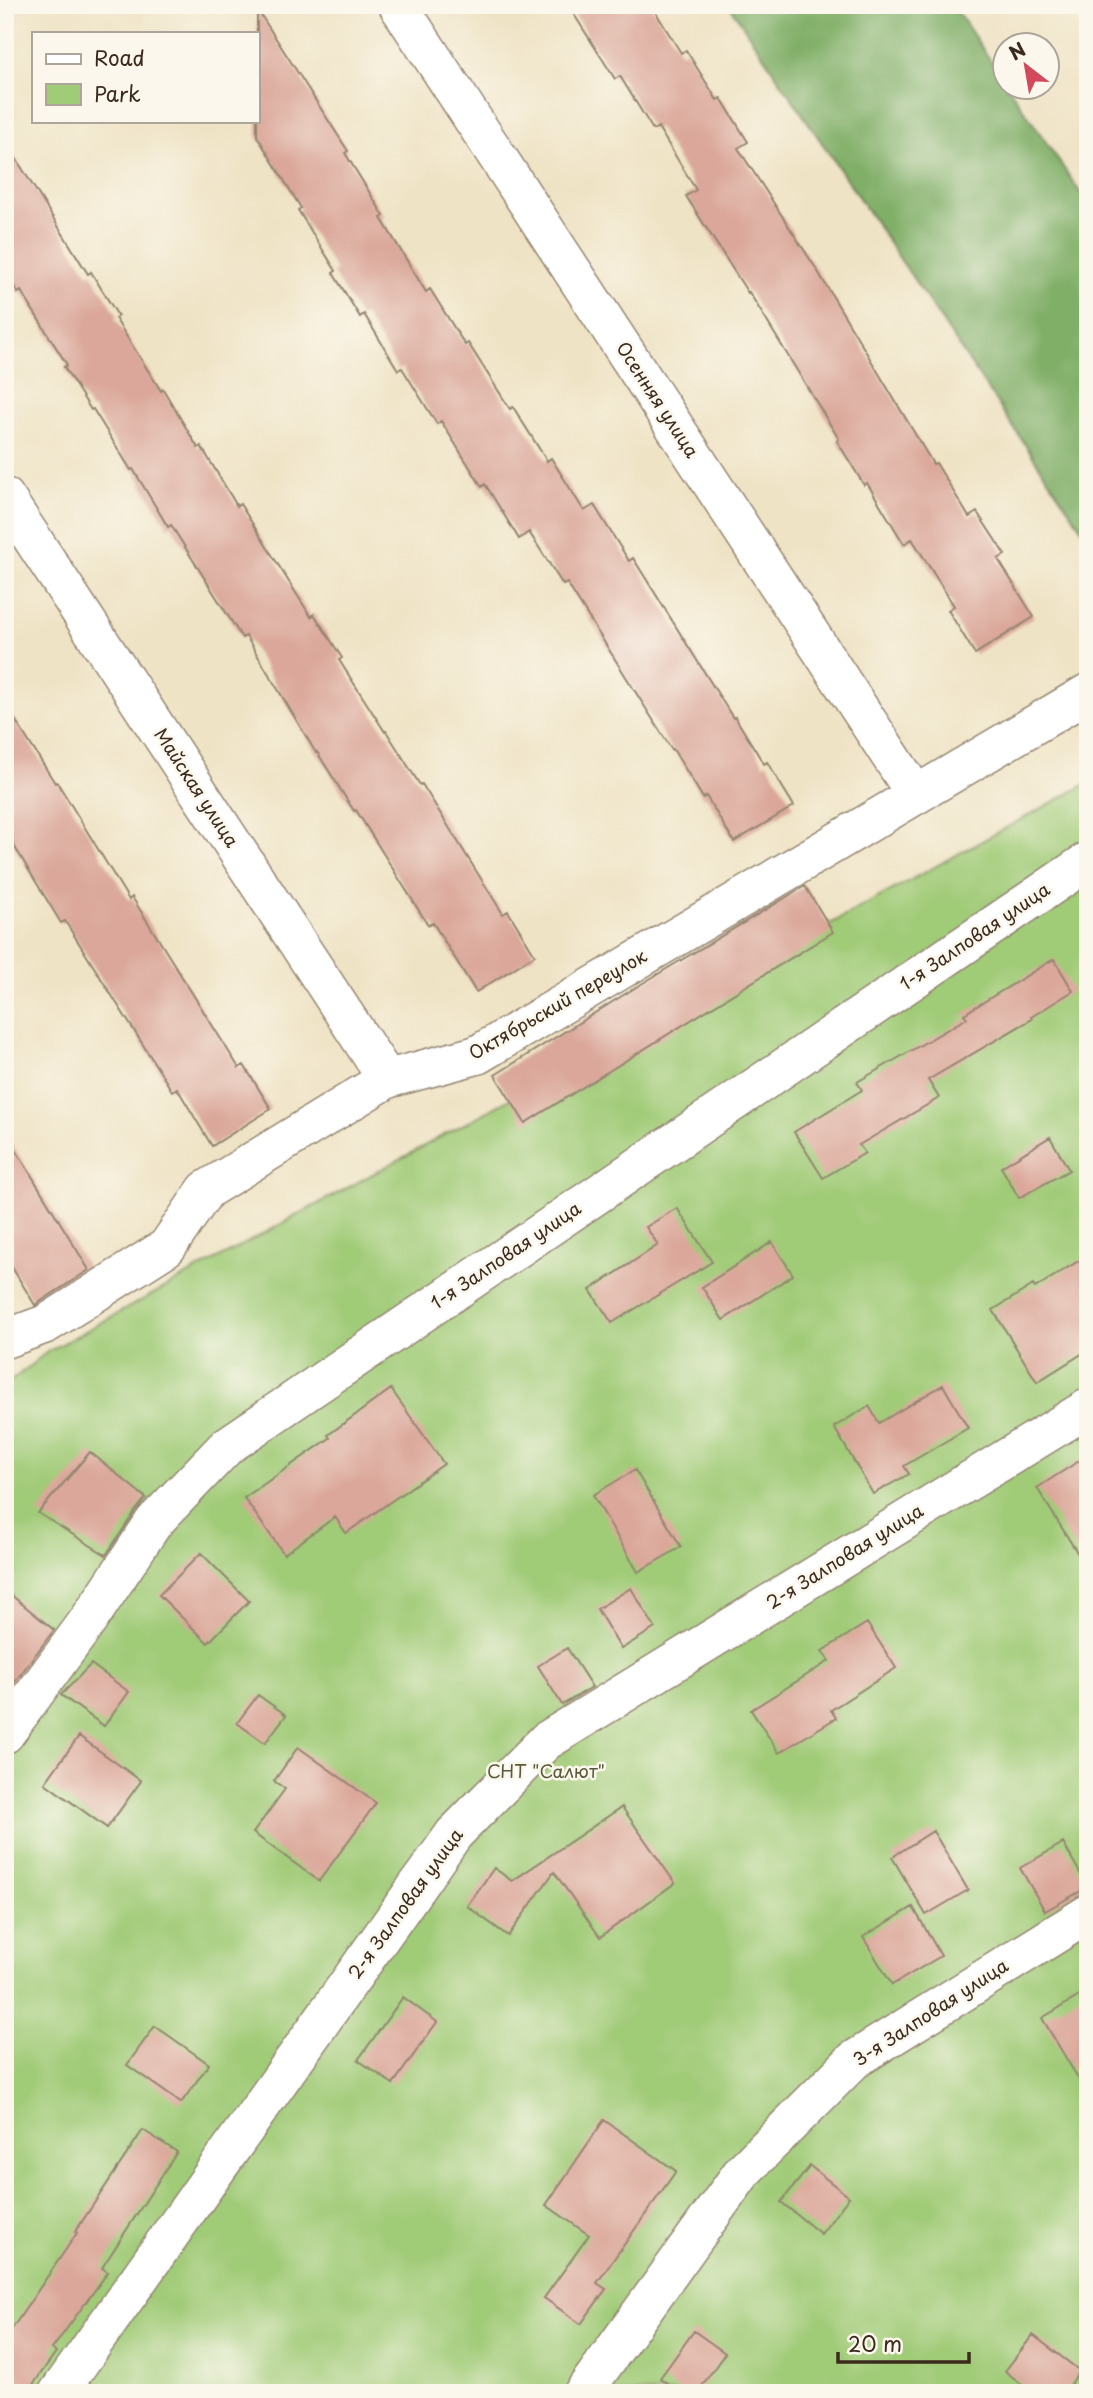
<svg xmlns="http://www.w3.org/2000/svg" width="1093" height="2398" viewBox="0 0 1093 2398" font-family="'Playpen Sans',sans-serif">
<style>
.green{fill:#a0cb77;stroke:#6e7a4a;stroke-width:2}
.forest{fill:#80af68;stroke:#5e6c43;stroke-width:2}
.building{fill:#daa79a}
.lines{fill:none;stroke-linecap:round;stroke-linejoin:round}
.minor-casing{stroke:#958672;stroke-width:41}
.minor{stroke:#fff;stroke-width:38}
.labels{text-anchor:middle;stroke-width:5;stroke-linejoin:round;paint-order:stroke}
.street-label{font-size:18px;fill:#3b2a1e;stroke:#fbf7ec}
.park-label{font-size:18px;fill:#595a39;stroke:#fbf7ec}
</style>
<rect width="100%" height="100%" fill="#fbf7ec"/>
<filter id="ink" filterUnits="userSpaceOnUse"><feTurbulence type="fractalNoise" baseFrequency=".0143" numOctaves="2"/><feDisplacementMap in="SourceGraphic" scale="14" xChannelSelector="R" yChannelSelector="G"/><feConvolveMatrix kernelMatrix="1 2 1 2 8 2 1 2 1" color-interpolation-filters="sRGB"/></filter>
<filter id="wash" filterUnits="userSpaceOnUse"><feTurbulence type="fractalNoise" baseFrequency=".00686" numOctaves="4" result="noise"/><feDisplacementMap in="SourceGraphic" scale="28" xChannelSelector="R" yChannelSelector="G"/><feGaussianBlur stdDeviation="1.57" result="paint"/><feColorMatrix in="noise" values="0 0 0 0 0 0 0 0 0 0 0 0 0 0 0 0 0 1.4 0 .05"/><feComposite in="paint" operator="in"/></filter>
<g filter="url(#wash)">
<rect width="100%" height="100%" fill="#efe3c5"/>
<path class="green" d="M 1088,783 L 1088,2393 L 5,2393 L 5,1386 L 47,1352 Z"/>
<path class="forest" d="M 729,5 L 953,5 L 1005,82 L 1006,88 L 1009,88 L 1088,204 L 1088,538 Z"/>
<g id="blocks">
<path class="building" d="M 568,5 L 651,5 L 681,53 L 686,50 L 717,100 L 721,98 L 748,142 L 738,148 L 817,270 L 933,464 L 936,463 L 969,517 L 977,512 L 1005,555 L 998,559 L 1034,617 L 975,654 L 948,610 L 954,606 L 912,539 L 904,544 L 867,483 L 864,485 L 837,441 L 839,439 L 749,292 L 748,293 L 686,196 L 696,190 L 658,127 L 653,130 L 620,76 L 615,79 Z
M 257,9 L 348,151 L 345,153 L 384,216 L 381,218 L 426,292 L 430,289 L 465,345 L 468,343 L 510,409 L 513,407 L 547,461 L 551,458 L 584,511 L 594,505 L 629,561 L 633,558 L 733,718 L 735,717 L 764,764 L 767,762 L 794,806 L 734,842 L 706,796 L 703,798 L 673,749 L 672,750 L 567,583 L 563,585 L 529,532 L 519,539 L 485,484 L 482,487 L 441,421 L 437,424 L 402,368 L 398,370 L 364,314 L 360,317 L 333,273 L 336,271 L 298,210 L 301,208 L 257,136 Z
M 5,141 L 88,274 L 91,272 L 118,316 L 115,318 L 161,391 L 163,389 L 198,448 L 201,446 L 237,506 L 240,504 L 311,617 L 314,614 L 342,658 L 339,660 L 385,732 L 386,731 L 420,785 L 422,784 L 503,914 L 508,911 L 535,955 L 476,992 L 433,923 L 428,925 L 356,810 L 354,811 L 317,752 L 316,753 L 246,636 L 242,638 L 171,525 L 168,527 L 133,469 L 131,470 L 93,409 L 91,410 L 64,367 L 67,365 L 21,291 L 18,293 L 5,272 Z
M 5,704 L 55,783 L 57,782 L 129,900 L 132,897 L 239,1068 L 244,1065 L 271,1109 L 212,1146 L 177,1088 L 172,1091 L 65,921 L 61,923 L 5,831 Z
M 805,886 L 833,932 L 525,1123 L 495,1075 L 638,986 Z
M 1054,959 L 1073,991 L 1031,1017 L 1032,1019 L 928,1080 L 939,1098 L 859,1145 L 865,1153 L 823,1178 L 794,1132 L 862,1090 L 857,1082 L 967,1018 L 964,1014 Z
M 5,1132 L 89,1270 L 35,1305 L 5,1256 Z
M 1050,1137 L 1069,1170 L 1019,1198 L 1001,1167 Z
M 677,1208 L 712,1262 L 612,1323 L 590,1290 L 658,1245 L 646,1227 Z
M 772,1242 L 793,1275 L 723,1320 L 702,1287 Z
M 1088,1255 L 1088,1350 L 1037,1382 L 993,1310 L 1033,1285 L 1035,1288 Z
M 943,1385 L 968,1428 L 904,1466 L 909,1474 L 873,1494 L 834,1427 L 869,1406 L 879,1423 Z
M 391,1389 L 444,1464 L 346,1533 L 335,1517 L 284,1554 L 244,1498 L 330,1438 L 328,1435 Z
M 90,1452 L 146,1498 L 136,1510 L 106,1555 L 38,1513 Z
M 1088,1455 L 1088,1570 L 1037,1488 Z
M 635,1470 L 681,1547 L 638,1572 L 593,1495 Z
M 201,1553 L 249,1601 L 208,1643 L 159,1595 Z
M 631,1588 L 655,1628 L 621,1649 L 597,1609 Z
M 5,1590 L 54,1630 L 5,1695 Z
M 867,1623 L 896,1668 L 831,1710 L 836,1718 L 779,1753 L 751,1710 L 829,1661 L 822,1651 Z
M 567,1648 L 592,1687 L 562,1705 L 538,1666 Z
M 91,1664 L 129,1692 L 104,1726 L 61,1695 Z
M 258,1695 L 286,1715 L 265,1743 L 237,1723 Z
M 79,1736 L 141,1781 L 107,1828 L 45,1783 Z
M 298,1747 L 376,1803 L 319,1881 L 253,1833 L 285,1789 L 274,1781 Z
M 622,1807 L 675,1883 L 600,1937 L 554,1872 L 508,1936 L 467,1906 L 494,1868 L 512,1881 Z
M 933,1831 L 968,1890 L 926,1915 L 892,1857 Z
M 1063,1843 L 1088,1887 L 1045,1911 L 1020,1868 Z
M 913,1907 L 941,1956 L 892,1985 L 863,1937 Z
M 1088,1991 L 1088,2095 L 1042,2018 Z
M 403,1997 L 437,2022 L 393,2084 L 358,2060 Z
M 155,2026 L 209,2064 L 181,2103 L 127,2065 Z
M 604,2120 L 676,2171 L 597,2283 L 606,2289 L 581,2324 L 544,2298 L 589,2235 L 546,2205 Z
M 143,2130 L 177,2152 L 102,2268 L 108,2272 L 52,2349 L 56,2352 L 27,2393 L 5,2393 L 5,2339 L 77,2233 L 75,2232 Z
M 810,2166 L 849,2197 L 821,2234 L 781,2202 Z
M 694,2331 L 725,2353 L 697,2393 L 681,2393 L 660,2378 Z
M 1033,2335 L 1080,2371 L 1064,2393 L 1033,2393 L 1005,2371 Z"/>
</g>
</g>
<g filter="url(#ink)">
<use href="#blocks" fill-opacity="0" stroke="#958672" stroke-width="2"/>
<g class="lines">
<defs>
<path id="minor" d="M 398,5 L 916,795
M 5,497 L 387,1079
M 5,1339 L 46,1324 L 167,1247 L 206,1190 L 387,1079 L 477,1055 L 1088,693
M 5,1734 L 90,1618 L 154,1522 L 227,1446 L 1088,861
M 58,2393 L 454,1834 L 546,1741 L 1088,1408
M 583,2393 L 743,2171 L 854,2060 L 1088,1914"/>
</defs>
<use href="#minor" class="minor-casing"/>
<use href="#minor" class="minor"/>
</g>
</g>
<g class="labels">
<g class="street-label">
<text transform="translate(657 400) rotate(57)" y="6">Осенняя улица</text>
<text transform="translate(196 788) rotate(57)" y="6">Майская улица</text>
<text transform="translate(975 937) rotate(-34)" y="6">1-я Залповая улица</text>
<text transform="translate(558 1005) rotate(-30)" y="6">Октябрьский переулок</text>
<text transform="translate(506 1256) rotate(-34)" y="6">1-я Залповая улица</text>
<text transform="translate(845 1557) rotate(-32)" y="6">2-я Залповая улица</text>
<text transform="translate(406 1904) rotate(-54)" y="6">2-я Залповая улица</text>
<text transform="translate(931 2013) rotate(-33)" y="6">3-я Залповая улица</text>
</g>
<g class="park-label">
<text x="546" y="1778">СНТ "Салют"</text>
</g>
</g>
<rect width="1093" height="2398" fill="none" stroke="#fbf7ec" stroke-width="28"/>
<rect x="32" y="32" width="228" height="91" fill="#fbf7ec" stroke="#aea59a" stroke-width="2"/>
<rect x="46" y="54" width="35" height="10" fill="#ffffff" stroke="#aea59a" stroke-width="2"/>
<text x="94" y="66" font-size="21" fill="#3b2a1e">Road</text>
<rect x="46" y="84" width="35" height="21" fill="#a0cb77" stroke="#aea59a" stroke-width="2"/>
<text x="94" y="102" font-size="21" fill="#3b2a1e">Park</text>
<g transform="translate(1026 66) rotate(329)"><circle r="33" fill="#fbf7ec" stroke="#aea59a" stroke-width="2"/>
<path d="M0-5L12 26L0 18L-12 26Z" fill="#d1495b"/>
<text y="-10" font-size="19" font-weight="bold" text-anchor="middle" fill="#3b2a1e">N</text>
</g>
<path d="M838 2352v10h131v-10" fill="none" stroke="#3b2a1e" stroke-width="3.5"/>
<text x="848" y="2352" font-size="21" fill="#3b2a1e" stroke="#fbf7ec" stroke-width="5" paint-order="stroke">20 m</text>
</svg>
